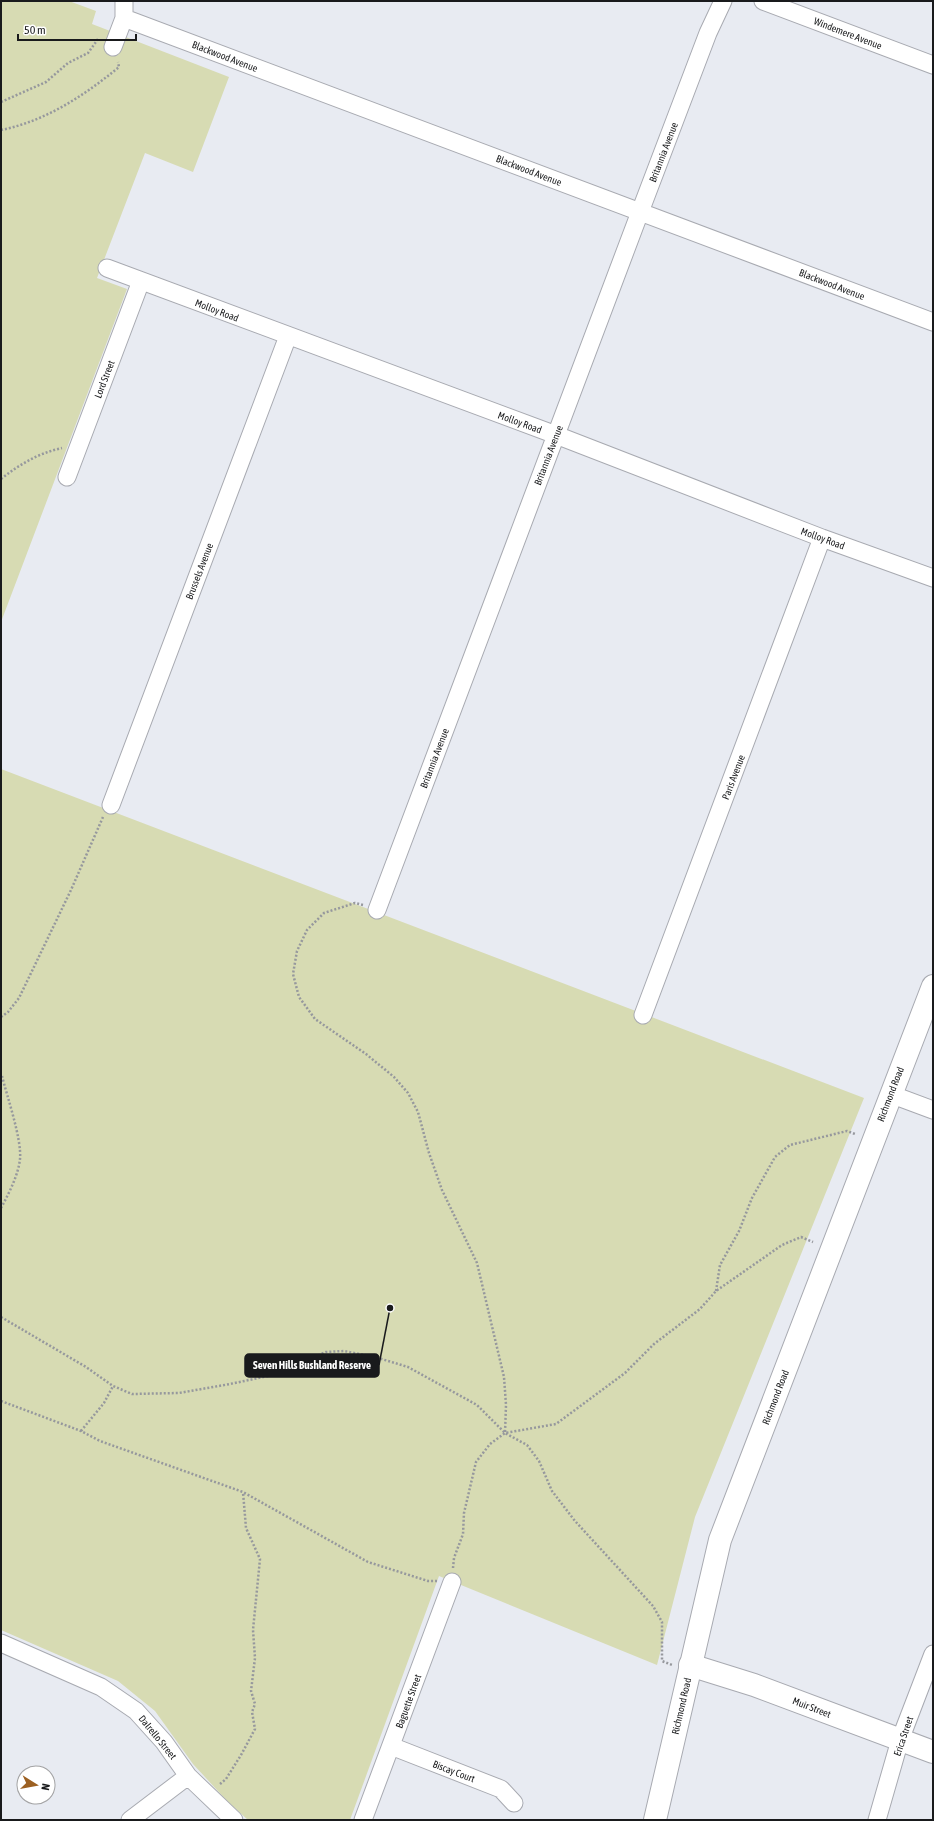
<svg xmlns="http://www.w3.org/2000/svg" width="934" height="1821" viewBox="0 0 934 1821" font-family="'Asap Condensed',sans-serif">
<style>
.green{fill:#d7dbb3}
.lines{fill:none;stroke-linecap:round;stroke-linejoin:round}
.minor-casing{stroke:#a8aab1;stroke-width:19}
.tertiary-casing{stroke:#a8aab1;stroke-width:24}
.secondary-casing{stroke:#a8aab1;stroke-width:24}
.path{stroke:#96989d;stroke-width:2.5;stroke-dasharray:2 2;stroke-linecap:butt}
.minor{stroke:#fff;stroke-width:17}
.tertiary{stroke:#fff;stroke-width:22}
.secondary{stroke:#fff;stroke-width:22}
.labels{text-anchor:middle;stroke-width:3;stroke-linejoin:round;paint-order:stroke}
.street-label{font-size:10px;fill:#191a1c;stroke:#fff}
.leader{fill:none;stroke:#191a1c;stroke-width:1.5}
.callout-dot{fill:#191a1c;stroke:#fff;stroke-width:1.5}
.callout{fill:#191a1c;stroke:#191a1c;stroke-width:1.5}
.callout-label{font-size:11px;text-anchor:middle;font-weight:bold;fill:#fff}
</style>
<rect width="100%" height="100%" fill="#e8ebf2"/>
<path class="green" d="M 1,1 L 69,1 L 96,11 L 92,24 L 229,77 L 193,172 L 145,153 L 97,278 L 127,289 L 1,622 Z
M 1,769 L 864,1098 L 695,1517 L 657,1665 L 439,1576 L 350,1820 L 248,1820 L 228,1802 L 193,1764 L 155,1711 L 118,1681 L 1,1630 Z"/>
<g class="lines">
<defs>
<path id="minor" d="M 763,1 L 933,65
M 124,18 L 933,322
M 113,47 L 124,18 L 124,1
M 107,268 L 556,435 L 822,538 L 933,578
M 67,477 L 141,281
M 111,805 L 288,336
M 377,910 L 640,212 L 708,33 L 723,1
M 643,1015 L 822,538
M 890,1094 L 933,1110
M 1,1643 L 101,1687 L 136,1711 L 164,1742 L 188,1776 L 234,1820
M 391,1746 L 501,1789 L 514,1803
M 130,1820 L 188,1776
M 363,1820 L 452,1582
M 877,1820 L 900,1740 L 933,1654"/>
<path id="tertiary" d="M 690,1665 L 754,1685 L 933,1752"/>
<path id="secondary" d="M 655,1820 L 720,1540 L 933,986"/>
</defs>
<use href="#minor" class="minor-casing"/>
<use href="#tertiary" class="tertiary-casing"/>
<use href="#secondary" class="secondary-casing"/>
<path class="path" d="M 1,102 L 46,82 L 68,63 L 88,53 L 98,39
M 1,130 C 46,121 85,95 119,67 L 118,62
M 1,479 C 20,464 39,453 62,448
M 363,905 L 355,903 L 324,913 L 307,930 L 297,951 L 293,974 L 299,997 L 315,1019 L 366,1054 L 394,1077 L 408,1093 L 418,1112 L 429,1153 L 442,1190 L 477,1263 L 504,1377 L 506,1405 L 505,1433
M 1,1017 L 8,1012 L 19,998 L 71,890 L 103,817
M 1,1208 C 9,1193 18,1176 20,1159 C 22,1140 7,1096 2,1076
M 716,1291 L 720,1265 L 739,1231 L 752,1198 L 775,1157 L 790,1145 L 847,1131 L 855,1134
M 1,1317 L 86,1367 L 113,1386 L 132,1394 L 179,1393 L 230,1384 L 268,1376 L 326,1352 L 344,1351 L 375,1357 L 408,1367 L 477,1405 L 505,1433 L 527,1445 L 539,1461 L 552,1491 L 575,1521 L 653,1606 L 662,1622 L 662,1661 L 672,1665
M 1,1401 L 81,1431 L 100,1441 L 243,1492 L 368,1562 L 428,1581 L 437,1581
M 81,1431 L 104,1403 L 113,1386
M 453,1568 L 454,1558 L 463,1534 L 464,1513 L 476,1462 L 490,1444 L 505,1433 L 556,1424 L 625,1373 L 654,1344 L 700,1309 L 716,1291 L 782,1245 L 801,1237 L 813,1242
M 220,1784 L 226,1779 L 241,1755 L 255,1729 L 252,1712 L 255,1704 L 251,1691 L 255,1658 L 253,1630 L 260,1559 L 246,1528 L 243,1492"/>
<use href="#minor" class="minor"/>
<use href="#tertiary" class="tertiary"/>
<use href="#secondary" class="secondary"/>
</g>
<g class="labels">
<g class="street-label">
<text transform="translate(848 33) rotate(21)" y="4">Windemere Avenue</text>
<text transform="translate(225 56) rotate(21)" y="4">Blackwood Avenue</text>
<text transform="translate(663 152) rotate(-69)" y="4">Britannia Avenue</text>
<text transform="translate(529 170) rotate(21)" y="4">Blackwood Avenue</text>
<text transform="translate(832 284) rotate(21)" y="4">Blackwood Avenue</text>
<text transform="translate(217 310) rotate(21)" y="4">Molloy Road</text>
<text transform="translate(104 379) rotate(-69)" y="4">Lord Street</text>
<text transform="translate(520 422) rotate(20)" y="4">Molloy Road</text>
<text transform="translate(548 455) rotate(-69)" y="4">Britannia Avenue</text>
<text transform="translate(823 538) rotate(20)" y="4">Molloy Road</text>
<text transform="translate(199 571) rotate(-69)" y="4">Brussels Avenue</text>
<text transform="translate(434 758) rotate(-69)" y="4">Britannia Avenue</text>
<text transform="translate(733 777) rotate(-69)" y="4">Paris Avenue</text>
<text transform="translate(890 1094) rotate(-69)" y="4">Richmond Road</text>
<text transform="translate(775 1397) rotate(-69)" y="4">Richmond Road</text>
<text transform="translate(408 1701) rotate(-70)" y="4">Baguette Street</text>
<text transform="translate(681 1706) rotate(-77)" y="4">Richmond Road</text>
<text transform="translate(812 1707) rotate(21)" y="4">Muir Street</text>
<text transform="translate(903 1736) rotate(-71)" y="4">Erica Street</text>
<text transform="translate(158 1737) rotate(51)" y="4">Dalrello Street</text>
<text transform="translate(454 1771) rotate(21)" y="4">Biscay Court</text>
</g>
</g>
<path class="leader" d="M390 1308L379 1365"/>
<circle class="callout-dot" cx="390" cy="1308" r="4"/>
<rect class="callout" x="245" y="1354" width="134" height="23" rx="4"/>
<g class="callout-label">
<text x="312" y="1369">Seven Hills Bushland Reserve</text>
</g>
<rect width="934" height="1821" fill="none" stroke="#191a1c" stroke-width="4"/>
<g transform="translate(36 1785) rotate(101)"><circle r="19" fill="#ffffff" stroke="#a3a3a4"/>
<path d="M0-3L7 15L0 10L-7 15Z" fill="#9c6022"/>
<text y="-6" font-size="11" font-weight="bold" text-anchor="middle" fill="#191a1c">N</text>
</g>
<path d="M18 34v6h118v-6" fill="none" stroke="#191a1c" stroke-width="2"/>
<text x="24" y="34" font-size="12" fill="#191a1c" stroke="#ffffff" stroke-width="3" paint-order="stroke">50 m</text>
</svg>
